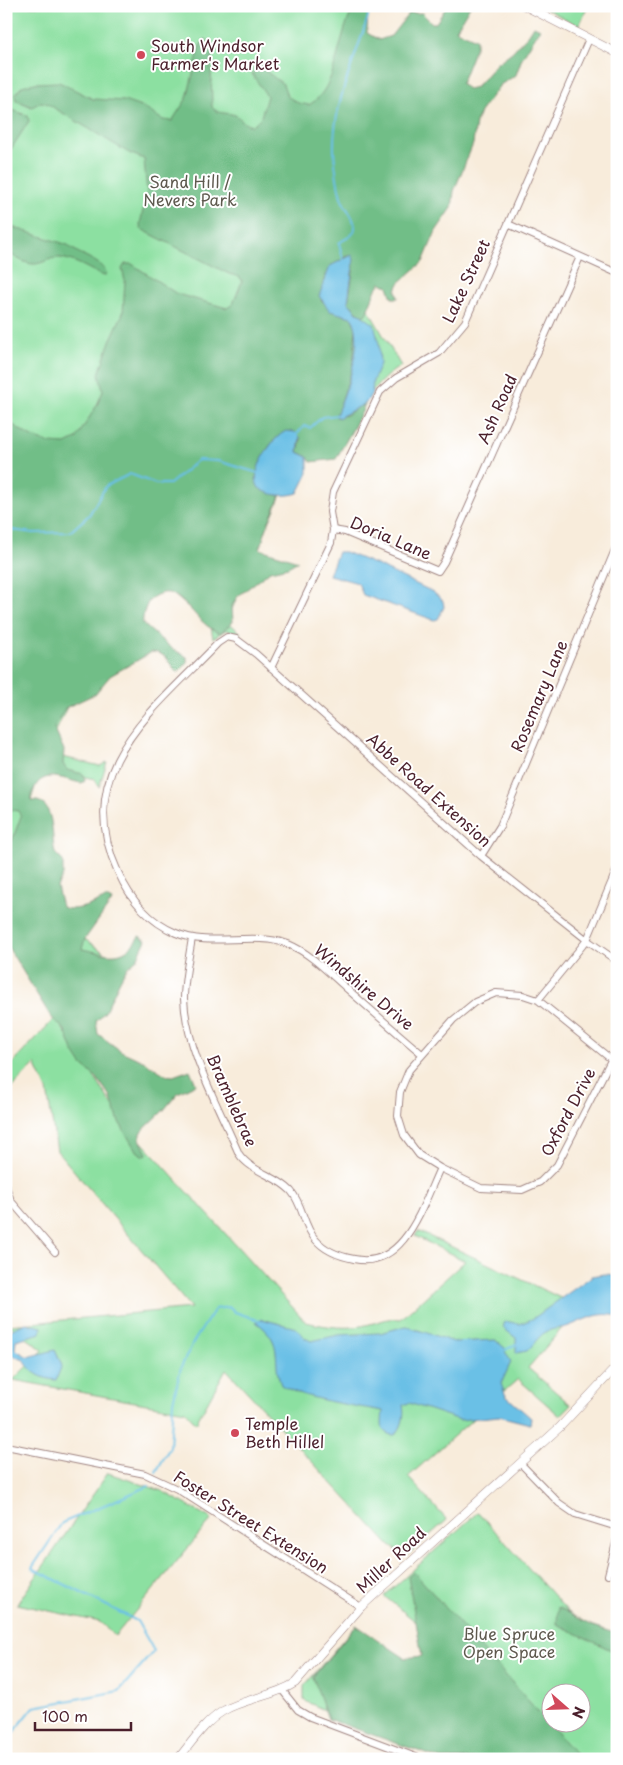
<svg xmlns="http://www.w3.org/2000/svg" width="623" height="1765" viewBox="0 0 623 1765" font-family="'Playpen Sans',sans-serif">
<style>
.green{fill:#8ce0a1;stroke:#6b8066;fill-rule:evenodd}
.forest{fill:#71be87;stroke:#5e6e59}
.water{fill:#6ac0e6;stroke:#5a7088}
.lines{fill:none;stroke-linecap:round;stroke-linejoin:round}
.stream{stroke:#6ac0e6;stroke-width:2}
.minor-casing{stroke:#a18683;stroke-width:8}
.tertiary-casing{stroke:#a18683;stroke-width:9}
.minor{stroke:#fff;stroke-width:6}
.tertiary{stroke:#fff;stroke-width:8}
.poi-dot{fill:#d1495b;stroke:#fff;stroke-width:2}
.labels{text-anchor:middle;stroke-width:4;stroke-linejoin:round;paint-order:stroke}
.poi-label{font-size:16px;fill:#4a1f2b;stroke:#fff;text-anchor:start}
.park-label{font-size:16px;fill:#5e594e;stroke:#fff}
.street-label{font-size:16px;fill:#4a1f2b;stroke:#fff}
</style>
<rect width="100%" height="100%" fill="#fff"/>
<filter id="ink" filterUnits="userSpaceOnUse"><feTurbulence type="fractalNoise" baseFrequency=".02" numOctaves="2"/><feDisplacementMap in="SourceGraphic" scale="10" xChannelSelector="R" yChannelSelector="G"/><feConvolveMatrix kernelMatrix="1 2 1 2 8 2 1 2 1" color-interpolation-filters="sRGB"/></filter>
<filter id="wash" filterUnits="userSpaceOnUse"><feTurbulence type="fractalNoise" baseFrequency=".0096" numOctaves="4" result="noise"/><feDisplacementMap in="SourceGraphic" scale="20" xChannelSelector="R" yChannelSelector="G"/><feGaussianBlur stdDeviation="1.12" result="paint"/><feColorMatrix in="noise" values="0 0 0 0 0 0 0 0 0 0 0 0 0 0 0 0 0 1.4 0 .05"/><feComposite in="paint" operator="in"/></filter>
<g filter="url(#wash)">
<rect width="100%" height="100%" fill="#f8ecdb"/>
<path class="green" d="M 6,6 L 370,6 L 360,31 L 394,46 L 364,302 L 401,366 C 363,389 365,414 342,447 L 299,453 L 227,621 L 241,633 L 226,630 L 213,638 L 211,627 L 134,560 L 46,753 L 100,766 L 107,762 L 99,787 L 95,779 L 41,768 L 6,881 Z
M 541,6 L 588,6 L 579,26 Z
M 55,918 L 113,959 L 56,1018 L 122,1120 L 306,1322 C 327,1327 350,1330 370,1324 C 383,1321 388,1317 401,1319 L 465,1261 L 415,1236 L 418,1231 L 580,1307 L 528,1368 L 571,1405 L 560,1416 L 518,1379 L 408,1477 L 447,1520 L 406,1556 L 390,1546 L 226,1369 L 196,1423 L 185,1411 L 13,1380 L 43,1350 L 9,1325 L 191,1308 L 57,1151 L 47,1090 L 35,1064 L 6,1094 L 6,1070 L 55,1018 Z
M 108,1473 L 162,1491 L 212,1519 L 115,1636 L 100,1622 L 17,1604 Z
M 478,1512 L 589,1635 L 617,1644 L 617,1759 L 453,1759 L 361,1727 L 307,1702 L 304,1699 L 304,1686 L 353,1628 L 416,1680 L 446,1646 L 384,1596 ZM 550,1692 L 580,1692 L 580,1722 L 550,1722 Z"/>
<path class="forest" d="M 447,6 L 470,6 L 456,30 L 476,39 L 476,46 L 461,84 L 468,89 L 476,87 L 496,64 L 512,52 L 529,34 L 534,26 L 540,29 L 522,58 L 516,75 L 500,85 L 480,112 L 476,123 L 473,144 L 454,191 L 452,208 L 436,231 L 423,262 L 399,283 L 396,290 L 398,298 L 392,298 L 388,286 L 381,283 L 376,289 L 366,314 L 362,316 L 348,302 L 354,266 L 349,255 C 328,267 322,274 321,300 L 335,311 L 351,317 L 356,327 L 353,366 L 336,417 L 347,415 L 360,405 L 363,405 L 363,410 L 336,459 L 311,462 L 308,457 L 298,452 L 301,439 C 282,417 262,455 257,472 C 256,477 258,483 259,488 L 280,496 L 269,521 L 260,549 L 298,561 L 288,567 L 270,571 L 237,597 L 232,605 L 233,622 L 220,633 C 200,626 191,605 174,595 C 167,590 154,594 149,601 C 145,607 142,617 143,624 L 171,648 L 187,657 L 187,663 L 177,673 C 169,663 167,653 152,652 L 110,676 L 95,694 L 65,708 L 54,728 L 64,750 L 63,764 L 67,770 L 83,774 L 85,781 L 81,783 C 65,780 45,769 35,787 C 32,792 30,795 31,801 C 56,797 51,839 55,853 L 63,861 L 63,875 L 57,887 L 62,907 C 74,913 94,904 106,898 L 112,901 L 85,939 L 82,949 C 108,954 123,962 139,936 L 146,940 L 137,959 L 126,969 L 119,982 L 105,1012 L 96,1021 L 98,1034 L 121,1051 L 145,1062 L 166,1075 L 173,1076 L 190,1070 L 196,1084 L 178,1093 L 163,1111 L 140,1133 L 140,1139 L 147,1154 L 143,1156 L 135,1149 L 119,1122 L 110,1096 L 97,1078 L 82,1065 L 73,1051 L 65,1030 L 51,1017 L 6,944 L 6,845 L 12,841 L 21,816 L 18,811 L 6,809 L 6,420 L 28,435 L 48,443 L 66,444 L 76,439 L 97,405 L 103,391 L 99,374 L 110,341 L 123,313 L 125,281 L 122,269 L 125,264 L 132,264 L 177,294 L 227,308 L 233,304 L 242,281 L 240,277 L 229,274 L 141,229 L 140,224 L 147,193 L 144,159 L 129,153 L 46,103 L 41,102 L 32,107 L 16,100 L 15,95 L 22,86 L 35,83 L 59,82 L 93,99 L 124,101 L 144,108 L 163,120 L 172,121 L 187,98 L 200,46 L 205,39 L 215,45 L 211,63 L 212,107 C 218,115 227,112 235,115 C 242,118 243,126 253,125 L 261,117 L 267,96 L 252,74 L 256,68 L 260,67 L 283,84 L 287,96 L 298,103 L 309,105 C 339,87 336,38 353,10 L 368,12 L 367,33 L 379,40 L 391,36 L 409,13 L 422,13 L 432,23 L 436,23 Z
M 10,109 L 28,116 L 29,121 L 6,157 L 6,111 Z
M 6,225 L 68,245 C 80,257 101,259 107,274 L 104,276 C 89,270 78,261 61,258 C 50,257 45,263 35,264 C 26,265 14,256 6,252 Z
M 414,1572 L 580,1759 L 441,1759 L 328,1719 L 313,1677 L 356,1625 L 405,1658 L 422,1656 L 408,1577 Z
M 558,1607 L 593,1626 L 617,1634 L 617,1675 L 614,1672 L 615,1652 L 557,1624 Z"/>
<path class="water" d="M 352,255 L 354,259 L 348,302 L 357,312 L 374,324 L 379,344 L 380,364 L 373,381 L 372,393 L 366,403 L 338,418 L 336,415 C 345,393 367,338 351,317 L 330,311 L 319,296 L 330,266 Z
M 286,431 L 295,432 L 300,437 L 298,452 L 308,457 L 308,473 L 298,493 C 286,497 269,496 259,488 C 248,474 272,437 286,431 Z
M 338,552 L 345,552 L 379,566 L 433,592 L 443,601 L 444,607 L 438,619 L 434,620 L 363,595 L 358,583 L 329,575 Z
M 604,1274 L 617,1275 L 617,1316 C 598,1311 585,1320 569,1326 C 561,1329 552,1328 546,1332 C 538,1336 534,1345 527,1351 L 516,1353 L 516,1338 L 503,1328 L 505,1321 L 520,1324 L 534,1318 L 592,1276 Z
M 262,1319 L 296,1328 L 305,1338 L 311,1341 L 339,1335 L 380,1333 L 406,1326 L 454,1342 L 495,1340 L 505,1348 L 505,1351 L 511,1362 L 501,1384 L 506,1396 L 531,1418 L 530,1424 L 499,1416 L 460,1420 L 409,1403 L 403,1405 C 405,1415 403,1427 395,1435 C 379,1435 382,1422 383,1411 C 356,1406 302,1399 281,1385 C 271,1360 286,1343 256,1322 Z
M 26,1323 L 42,1327 L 41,1333 L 16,1340 L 15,1349 L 28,1357 L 55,1350 L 62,1365 L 56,1380 C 42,1379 31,1373 24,1360 L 11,1355 L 11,1346 L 6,1332 Z"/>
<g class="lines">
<path class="stream" d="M 343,259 L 339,243 C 345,238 354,237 355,228 C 355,216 344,208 341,197 C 337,183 335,165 334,151 C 332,101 359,53 371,6
M 296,435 L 304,426 L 310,428 L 322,417 L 337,415
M 12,530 L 33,533 L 70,532 L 89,515 L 106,486 L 130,474 L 156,484 L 170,484 L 198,460 L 218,461 L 258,473
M 503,1351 L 519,1343
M 156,1472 L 170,1447 L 173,1402 L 181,1367 L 194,1341 L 215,1309 L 230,1307 L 235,1312 L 261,1321
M 6,1738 L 9,1738 L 34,1707 L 119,1691 L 154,1651 L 137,1621 L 32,1568 L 62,1523 L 149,1486"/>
</g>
</g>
<g filter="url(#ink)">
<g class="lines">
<defs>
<path id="minor" d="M 508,224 L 617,273
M 333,530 L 345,532 L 438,571 L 444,562 L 580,257
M 271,668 L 331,543 L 333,530 L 330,512 L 333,492 L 380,392 L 396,378 L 439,353 L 465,322 L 589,39
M 481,856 L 500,826 L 617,545
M 192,938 C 189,958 184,979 184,999 C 186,1050 219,1107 239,1154 C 251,1172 276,1175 291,1191 C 303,1205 303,1225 315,1239 C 325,1251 338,1256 354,1259 C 405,1270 423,1204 440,1168
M 538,1000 L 587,940 L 617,869
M 422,1054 C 396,1032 371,1010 345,987 C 328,972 310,953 288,944 C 252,931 211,948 176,933 C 148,921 130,899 118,872 C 70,768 155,710 218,643 L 227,637 L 236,639 L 256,654 L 481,856 L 587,940 L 617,961
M 611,1060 L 557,1165 L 540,1182 L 522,1190 L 481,1188 L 440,1168 L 419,1155 L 404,1135 L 398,1116 L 400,1092 L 409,1070 L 453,1020 L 475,1002 L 496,993 L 523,995 L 538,1000 L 617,1064
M 6,1186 L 11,1201 L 55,1252
M 6,1446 L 145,1474 L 177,1489 L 361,1607
M 520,1463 L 559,1503 L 575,1514 L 617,1527
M 608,1575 L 617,1539
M 282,1690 L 298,1710 L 310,1717 L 421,1759"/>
<path id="tertiary" d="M 525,6 L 617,53
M 178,1759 C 191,1743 205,1722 223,1711 C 245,1698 273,1697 295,1683 L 361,1607 L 560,1427 L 617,1366"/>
</defs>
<use href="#minor" class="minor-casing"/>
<use href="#tertiary" class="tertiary-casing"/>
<use href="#minor" class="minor"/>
<use href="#tertiary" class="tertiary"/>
</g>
</g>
<g class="poi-dot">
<circle cx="141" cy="55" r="5"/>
<circle cx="235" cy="1433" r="5"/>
</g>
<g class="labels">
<g class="poi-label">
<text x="151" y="52">South Windsor<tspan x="151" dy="18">Farmer's Market</tspan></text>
<text x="245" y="1430">Temple<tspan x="245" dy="18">Beth Hillel</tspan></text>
</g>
<g class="park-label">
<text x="190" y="188">Sand Hill /<tspan x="190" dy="18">Nevers Park</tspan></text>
<text x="509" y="1640">Blue Spruce<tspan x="509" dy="18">Open Space</tspan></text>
</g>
<g class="street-label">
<text transform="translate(466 281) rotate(-65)" y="6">Lake Street</text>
<text transform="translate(497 409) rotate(-66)" y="6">Ash Road</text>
<text transform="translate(391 538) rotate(23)" y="6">Doria Lane</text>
<text transform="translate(539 696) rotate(-67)" y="6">Rosemary Lane</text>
<text transform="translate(429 790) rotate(42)" y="6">Abbe Road Extension</text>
<text transform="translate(364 987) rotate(40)" y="6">Windshire Drive</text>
<text transform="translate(232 1100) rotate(66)" y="6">Bramblebrae</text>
<text transform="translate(568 1112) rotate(-62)" y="6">Oxford Drive</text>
<text transform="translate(251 1522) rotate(32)" y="6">Foster Street Extension</text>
<text transform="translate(391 1560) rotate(-43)" y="6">Miller Road</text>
</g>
</g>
<rect width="623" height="1765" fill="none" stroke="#fff" stroke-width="25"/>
<g transform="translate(566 1708) rotate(110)"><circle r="24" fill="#ffffff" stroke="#b7a5aa"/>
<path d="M0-4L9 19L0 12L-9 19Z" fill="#d1495b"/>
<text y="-8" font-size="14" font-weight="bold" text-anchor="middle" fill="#4a1f2b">N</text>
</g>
<path d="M35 1722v8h96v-8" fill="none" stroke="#4a1f2b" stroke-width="2.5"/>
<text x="42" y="1722" font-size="15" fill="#4a1f2b" stroke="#ffffff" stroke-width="4" paint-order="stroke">100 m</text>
</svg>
